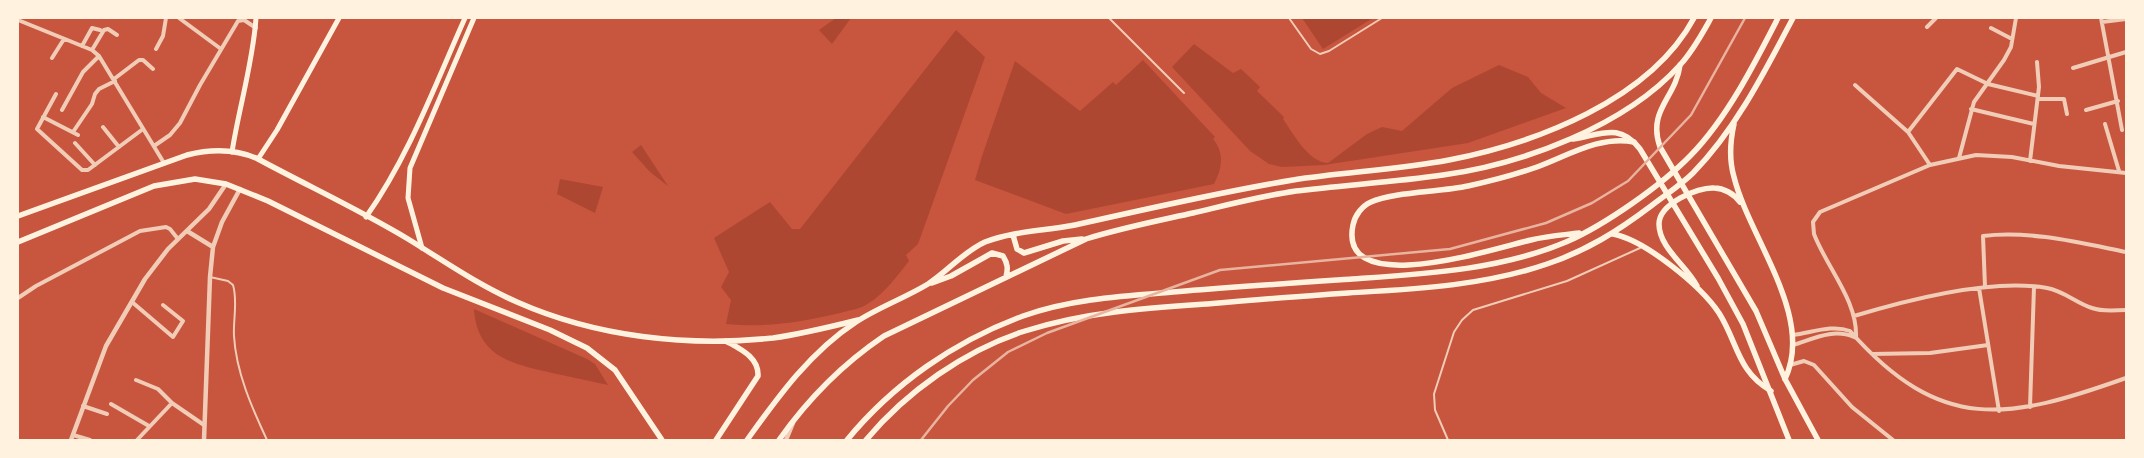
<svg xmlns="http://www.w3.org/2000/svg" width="2144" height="458" viewBox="0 0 2144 458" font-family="Lora,serif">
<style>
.green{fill:#ae4732}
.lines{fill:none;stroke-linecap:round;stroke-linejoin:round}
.service{stroke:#f1ccb7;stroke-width:2}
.minor{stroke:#f1ccb7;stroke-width:4}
.tertiary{stroke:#f1ccb7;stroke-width:4.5}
.secondary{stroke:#fff3e0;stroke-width:5}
.primary{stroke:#fff3e0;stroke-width:5.5}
.trunk{stroke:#fff3e0;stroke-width:5.5}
.rail{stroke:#e9b49f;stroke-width:2.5}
</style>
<rect width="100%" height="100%" fill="#c8553d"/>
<path class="green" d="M 836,18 L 851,18 L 832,44 L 819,30 Z
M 1302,18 L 1373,18 L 1323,49 Z
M 956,30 L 985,57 L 918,244 L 906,255 L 909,261 C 897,276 885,293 869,303 C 861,309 850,310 840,313 C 802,322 765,328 726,324 L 731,300 L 721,287 L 729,272 L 714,238 L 770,202 L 792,229 L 800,229 Z
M 1194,44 L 1233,73 L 1241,69 L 1260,87 L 1257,91 L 1284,117 L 1283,119 C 1293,133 1308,162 1328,163 L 1367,134 L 1382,127 L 1402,131 L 1452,88 L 1499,65 L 1528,77 L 1541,93 L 1566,108 L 1468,143 L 1324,165 L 1282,167 L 1269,164 L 1250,151 L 1172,67 Z
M 1143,60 L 1215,137 L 1213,139 C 1225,153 1222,169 1214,184 L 1066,214 L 975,180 L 982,156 L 1015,61 L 1080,111 L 1113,82 L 1116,85 Z
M 641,145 L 668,186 L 650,172 L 632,152 Z
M 560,179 L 603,187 L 595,213 L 557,194 Z
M 474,309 L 587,359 L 595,364 L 608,385 C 590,381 571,377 552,373 C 512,364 477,357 474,309 Z"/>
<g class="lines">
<path class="service" d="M 1109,18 L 1184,93
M 1289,18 L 1311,49 L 1320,54 L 1329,51 L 1382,18
M 210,277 L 228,281 L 233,285 C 238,301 233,320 234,336 C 236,372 252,408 267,440
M 1448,440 L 1435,410 L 1434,394 L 1454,332 L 1462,320 L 1473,310 L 1567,281 L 1640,248"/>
<path class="minor" d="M 179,18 L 221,49
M 2101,18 L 2122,130
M 18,20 L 92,50 L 99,56 L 164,163
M 2102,22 L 2126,19
M 1927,27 L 1936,18
M 1991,28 L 2012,39
M 82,46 L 92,28 L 100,30
M 156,49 L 163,36 L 166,18
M 92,50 L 104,30 L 108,29 L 117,35
M 52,58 L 64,39
M 2073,68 L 2126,52
M 114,79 L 139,60 L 143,60 L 153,69
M 1855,85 L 1908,132 L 1930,165
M 56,94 L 37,129 L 82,170 L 88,170 L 143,129
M 2038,99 L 2064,99 L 2067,114
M 1971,109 L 2034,124
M 62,110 L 83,72 L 99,56
M 2086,110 L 2118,101
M 43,117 L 78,135
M 2105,124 L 2119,171
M 103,127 L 119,147
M 73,132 L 92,104 L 95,94 L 99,89 L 115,81
M 1908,132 L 1957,69 L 1988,84 L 2038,96
M 75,143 L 95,165
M 154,146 L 170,135 L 180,123 L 200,85 L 238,21 L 244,20 L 256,28
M 1959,158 L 1974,102 L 2004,60 L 2011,47 L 2016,18
M 2030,161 L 2039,87 L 2037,62
M 1985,287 L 1983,236 C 2029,230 2081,243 2126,252
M 1979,288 L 1999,411
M 18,298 L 36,286 L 140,231 L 166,227 L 170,229 L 178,239
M 132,302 L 173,337 L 183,321 L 163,305
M 1854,316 C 1907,300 1992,278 2047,288 C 2064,291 2076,303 2092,308 C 2103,312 2115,310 2126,310
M 1793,335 C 1811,333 1832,324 1850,331 C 1941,434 2008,420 2126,378
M 1856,338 C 1858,301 1827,268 1814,234 L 1813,222 L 1820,212 L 1930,165 L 1976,155 L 2012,157 L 2059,166 L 2126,173
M 1793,345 C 1813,339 1833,328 1854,337
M 1872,354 L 1930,353 L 1988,345
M 1790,365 L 1804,361 L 1814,365 L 1852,407 L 1893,440
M 136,380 L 158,389 L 172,403
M 111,404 L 149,426
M 83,406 L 107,414
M 2030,407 L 2034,287
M 73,435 L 90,440
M 137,440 L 172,403 L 204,425"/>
<path class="tertiary" d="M 187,231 L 213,247
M 71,440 L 106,346 L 145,279 L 168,249 L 209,209 L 226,184
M 204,440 L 210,277 L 213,247 L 222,222 L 240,189
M 786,440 L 793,423"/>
<path class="secondary" d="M 232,152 C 239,107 253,63 256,18
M 258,159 L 277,130 L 339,18
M 366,217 C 409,156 435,85 465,18
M 422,248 L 408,198 L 410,168 L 474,18"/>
<path class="primary" d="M 1680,65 C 1676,98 1647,110 1660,147 L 1756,311 L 1785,379 L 1818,440
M 1573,139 C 1601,135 1619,122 1640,149 L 1718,278 L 1743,324 L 1789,440
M 18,216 L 187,155 C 211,149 236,149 258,159 C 308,186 360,210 408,239 C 444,261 478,285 517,302 C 596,337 687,347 773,338 C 802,334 830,327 858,320
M 18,242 L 154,186 L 195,179 L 226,184 L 268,201 L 443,288 L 550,330 L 587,348 L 615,370 L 662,440
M 716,440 L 758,376 C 759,357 740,349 726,341"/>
<path class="trunk" d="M 1734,124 C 1730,142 1729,160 1734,177 C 1749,238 1815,316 1785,379
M 1579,233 C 1563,235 1547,236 1531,240 C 1499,247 1337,301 1353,225 C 1355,215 1362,206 1371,202 C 1392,192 1441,192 1468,186 C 1491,181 1514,175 1537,167 C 1567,156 1601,135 1634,142
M 1613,234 C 1645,240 1701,286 1719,313 C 1738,343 1737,371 1771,391
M 1013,235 L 1017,249 L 1024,253 L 1063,241 L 1082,239
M 932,283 L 951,276 L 992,253 L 1003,256 C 1008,264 1008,269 1006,277
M 1697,286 C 1687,266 1659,248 1659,224 C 1659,204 1697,187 1714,188 C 1724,188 1734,194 1740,202
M 747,440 C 778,397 810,352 856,322 C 879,307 905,298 928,284 C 948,271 963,252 985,242 C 1013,231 1045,231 1075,225 C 1147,209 1220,192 1293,180 C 1344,172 1397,170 1449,160 C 1536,143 1650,100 1694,18
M 779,440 C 808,399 841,365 884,336 L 1086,239 C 1121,228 1157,221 1193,213 C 1227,205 1261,196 1296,191 C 1345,185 1395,182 1443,175 C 1523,164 1625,126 1680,65 C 1693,51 1702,34 1711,18
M 847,440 C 893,384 955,341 1023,316 C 1070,299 1123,296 1173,292 C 1233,287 1293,283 1352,279 C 1424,274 1500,270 1566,242 C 1605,225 1662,185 1691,155 C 1727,118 1755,63 1778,18
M 866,440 C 906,392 965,350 1025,331 C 1084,312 1146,308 1207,304 C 1254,300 1301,296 1348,293 C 1415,289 1483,286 1547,264 C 1586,251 1618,231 1651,206 C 1665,195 1681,185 1693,173 C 1736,129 1765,71 1793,18"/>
<path class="rail" d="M 921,440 L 948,406 L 973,380 L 1008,352 L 1047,333 L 1220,270 L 1450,249 L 1546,223 L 1592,203 L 1628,181 L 1691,115 L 1745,18"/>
</g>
<rect width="2144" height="458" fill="none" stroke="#fff3e0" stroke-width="38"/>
</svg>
